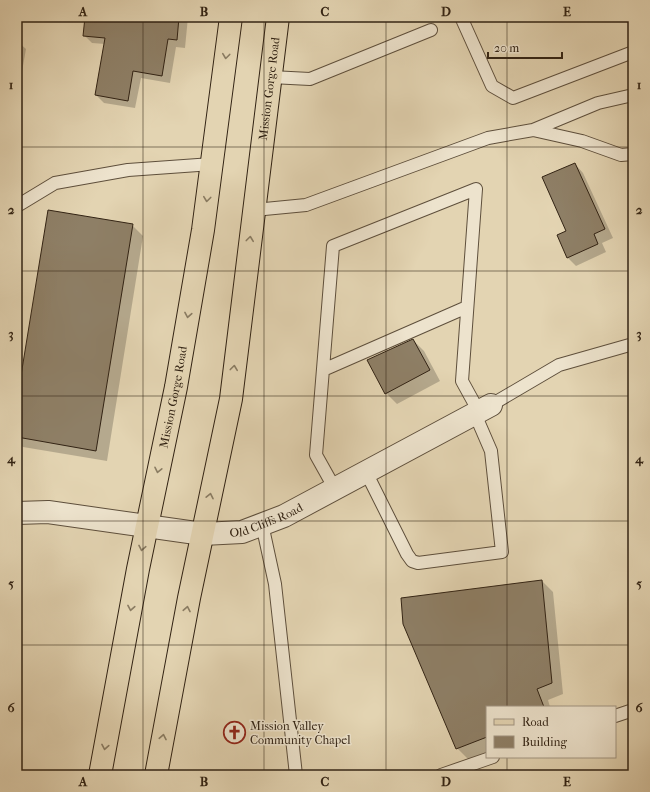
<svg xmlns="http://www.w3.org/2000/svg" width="650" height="792" viewBox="0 0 650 792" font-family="'IM FELL French Canon',serif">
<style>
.shadow{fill:#0003}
.building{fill:#8e7f66;stroke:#322314}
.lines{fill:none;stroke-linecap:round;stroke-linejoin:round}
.lane-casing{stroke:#5e4f3c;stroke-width:14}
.street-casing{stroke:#5e4f3c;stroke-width:24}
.primary-casing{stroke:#322314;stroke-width:24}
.lane{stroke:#ede3cd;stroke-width:12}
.street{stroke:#ede3cd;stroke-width:22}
.primary{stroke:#e3d4b2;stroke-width:22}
.oneway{stroke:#8a7c63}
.grid{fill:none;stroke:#322314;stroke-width:1;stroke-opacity:0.55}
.labels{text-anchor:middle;stroke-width:3;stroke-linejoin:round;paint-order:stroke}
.street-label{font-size:12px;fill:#322314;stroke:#ede3cd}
.poi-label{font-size:12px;fill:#322314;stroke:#ede3cd;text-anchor:start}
.neatline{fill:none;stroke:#322314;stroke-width:1.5}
.grid-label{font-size:13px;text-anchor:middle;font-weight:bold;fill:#322314}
</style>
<rect width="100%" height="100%" fill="#e3d4b2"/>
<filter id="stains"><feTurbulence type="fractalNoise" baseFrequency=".005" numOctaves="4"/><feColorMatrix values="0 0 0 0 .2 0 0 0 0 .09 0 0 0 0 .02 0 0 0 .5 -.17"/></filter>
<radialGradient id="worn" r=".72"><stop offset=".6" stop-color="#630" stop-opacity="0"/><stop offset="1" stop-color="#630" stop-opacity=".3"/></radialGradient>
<path class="shadow" d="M 86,17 L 188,17 L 185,48 L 176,47 L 170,83 L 141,78 L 135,108 L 104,103 L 96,95 L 105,44 L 92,43 L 84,35 Z
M 17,41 L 26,49 L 18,94 L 17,94 Z
M 575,164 L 583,173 L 613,238 L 602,243 L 606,252 L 576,266 L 568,258 L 567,231 Z
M 132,225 L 143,236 L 107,461 L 23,447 L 17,441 L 17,406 Z
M 413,340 L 424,351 L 440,381 L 397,404 L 386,393 Z
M 542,581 L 553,592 L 563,694 L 548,700 L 550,707 L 487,707 L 487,752 L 468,759 L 457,748 Z"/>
<path class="building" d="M 85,17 L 179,17 L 177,40 L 168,39 L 162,76 L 133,71 L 128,101 L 95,95 L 105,38 L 83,36 Z
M 575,163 L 605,229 L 594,234 L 598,244 L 567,258 L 557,235 L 566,231 L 542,177 Z
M 48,210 L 133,224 L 96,451 L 17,437 L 17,400 Z
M 413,339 L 430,370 L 385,394 L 367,360 Z
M 542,580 L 552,683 L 537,689 L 544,707 L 487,707 L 487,737 L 456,749 L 403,624 L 401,598 Z"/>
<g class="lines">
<defs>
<path id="lane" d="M 461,17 L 492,86 L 513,98 L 633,52
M 271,77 L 310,79 L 431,30
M 533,130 L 582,141 L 621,155 L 633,154
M 17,206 L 55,183 L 128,170 L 212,164
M 254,210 L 306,205 L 488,138 L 533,130 L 598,103 L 633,95
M 323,370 L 467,307
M 491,405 L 559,365 L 633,344
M 366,472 L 407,554 L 412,561 L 418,563 L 502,552 L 491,451 L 475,414
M 335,489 L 316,455 L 333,246 L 476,189 L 462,381 L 479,412
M 262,524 L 275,584 L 296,775
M 615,716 L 633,710
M 441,775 L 493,757"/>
<g id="street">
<path id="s1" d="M 17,513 L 48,512 L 203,534 L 242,532 L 284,516 L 491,405"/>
</g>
<g id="primary">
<path id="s2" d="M 100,775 L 138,569 L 176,387 L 203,230 L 231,17"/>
<path id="s3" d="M 156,775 L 189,598 L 231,399 L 278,17"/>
</g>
</defs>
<use href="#lane" class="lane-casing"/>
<use href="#street" class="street-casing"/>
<use href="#primary" class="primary-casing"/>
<use href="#lane" class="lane"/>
<use href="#street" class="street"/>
<use href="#primary" class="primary"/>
</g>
<defs><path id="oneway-chevron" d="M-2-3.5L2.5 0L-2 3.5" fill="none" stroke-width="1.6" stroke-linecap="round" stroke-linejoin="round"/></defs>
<g class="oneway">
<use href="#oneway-chevron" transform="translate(226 56) rotate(97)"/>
<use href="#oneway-chevron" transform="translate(207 199) rotate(97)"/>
<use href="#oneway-chevron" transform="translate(250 239) rotate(-83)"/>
<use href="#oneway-chevron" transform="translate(188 315) rotate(100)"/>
<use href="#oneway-chevron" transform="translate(234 368) rotate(-83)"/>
<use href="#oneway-chevron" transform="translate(158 470) rotate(102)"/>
<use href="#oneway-chevron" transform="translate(210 496) rotate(-78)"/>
<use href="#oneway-chevron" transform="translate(142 548) rotate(101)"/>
<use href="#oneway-chevron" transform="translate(131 608) rotate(100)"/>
<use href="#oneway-chevron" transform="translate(187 609) rotate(-79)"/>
<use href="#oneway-chevron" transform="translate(163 737) rotate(-79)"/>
<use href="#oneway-chevron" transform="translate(105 747) rotate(100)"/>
</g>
<path class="grid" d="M 143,17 L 143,775M 264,17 L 264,775M 386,17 L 386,775M 507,17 L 507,707M 17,147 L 633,147M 17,271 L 633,271M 17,396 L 633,396M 17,521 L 633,521M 17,645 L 633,645M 507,757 L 507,775"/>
<defs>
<symbol id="church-ring" viewBox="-11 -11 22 22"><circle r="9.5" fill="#ede3cd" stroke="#8f2418" stroke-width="1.5"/><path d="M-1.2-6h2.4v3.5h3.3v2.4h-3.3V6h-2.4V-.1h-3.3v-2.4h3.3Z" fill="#8f2418"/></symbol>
</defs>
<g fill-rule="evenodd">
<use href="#church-ring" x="222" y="720" width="25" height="25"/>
</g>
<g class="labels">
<g class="street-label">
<text dy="4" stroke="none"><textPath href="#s3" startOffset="696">Mission Gorge Road</textPath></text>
<text dy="4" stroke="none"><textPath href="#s2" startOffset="385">Mission Gorge Road</textPath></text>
<text dy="4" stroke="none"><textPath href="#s1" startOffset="253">Old Cliffs Road</textPath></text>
</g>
<g class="poi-label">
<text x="250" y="730">Mission Valley<tspan x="250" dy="14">Community Chapel</tspan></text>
</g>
</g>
<rect width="650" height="792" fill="none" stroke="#e3d4b2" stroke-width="44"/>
<rect x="486" y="706" width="130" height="52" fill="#ede3cd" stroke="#a29683"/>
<rect x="494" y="719" width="20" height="6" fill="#e3d4b2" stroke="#a29683"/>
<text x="522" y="726" font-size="12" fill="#322314">Road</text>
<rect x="494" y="736" width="20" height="12" fill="#8e7f66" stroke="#a29683"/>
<text x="522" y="746" font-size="12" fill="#322314">Building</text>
<path d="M488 52v6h74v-6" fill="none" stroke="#322314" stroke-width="2"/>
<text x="494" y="52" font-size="12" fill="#322314" stroke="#ede3cd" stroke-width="3" paint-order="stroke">20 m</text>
<rect x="22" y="22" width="606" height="748" class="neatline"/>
<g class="grid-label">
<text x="83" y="16">A</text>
<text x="204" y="16">B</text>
<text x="325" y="16">C</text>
<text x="446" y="16">D</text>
<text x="567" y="16">E</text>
<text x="11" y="89">1</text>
<text x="639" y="89">1</text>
<text x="11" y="214">2</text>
<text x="639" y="214">2</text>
<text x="11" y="338">3</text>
<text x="639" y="338">3</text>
<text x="11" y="463">4</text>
<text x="639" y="463">4</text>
<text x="11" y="588">5</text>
<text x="639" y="588">5</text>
<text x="11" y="712">6</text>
<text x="639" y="712">6</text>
<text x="83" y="786">A</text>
<text x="204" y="786">B</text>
<text x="325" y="786">C</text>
<text x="446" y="786">D</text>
<text x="567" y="786">E</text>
</g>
<rect width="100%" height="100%" filter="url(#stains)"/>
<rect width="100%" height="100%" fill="url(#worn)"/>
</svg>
